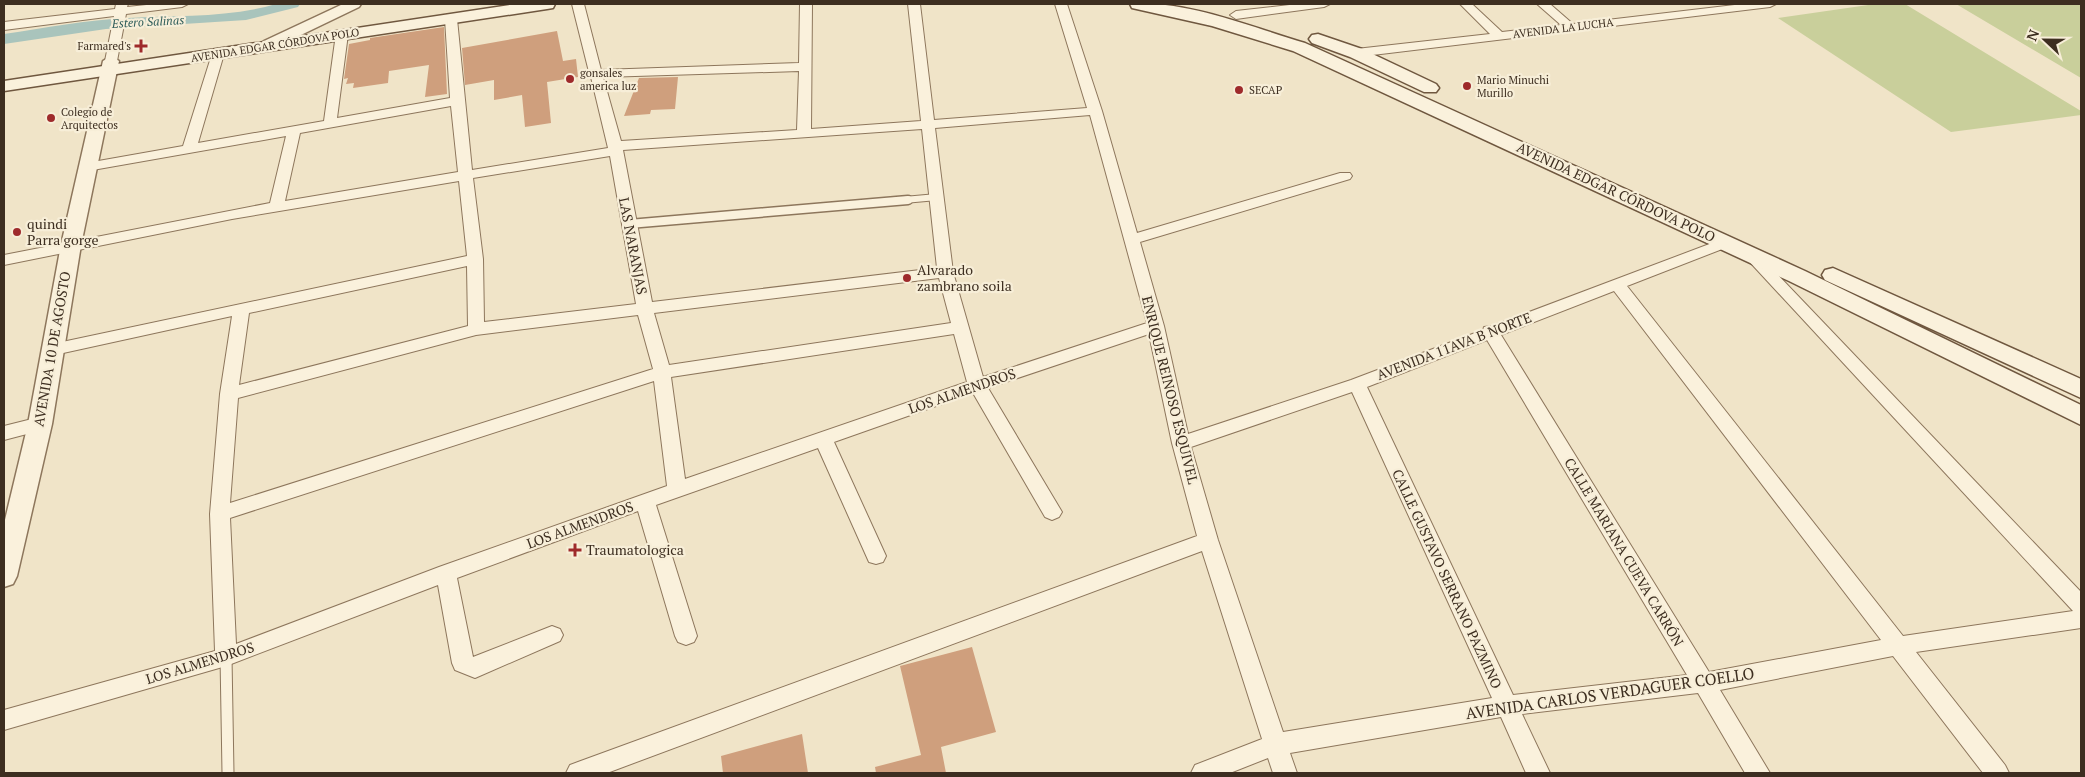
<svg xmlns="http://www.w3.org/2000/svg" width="2085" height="777" viewBox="0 0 2085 777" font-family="'PT Serif',serif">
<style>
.green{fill:#c9cf9b}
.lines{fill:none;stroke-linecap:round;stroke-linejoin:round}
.canal{fill:#a9c4bc;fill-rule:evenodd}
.building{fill:#cf9f7d}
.service-far2-casing{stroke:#8d765c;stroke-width:8}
.service-far1-casing{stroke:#8d765c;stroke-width:11}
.service-casing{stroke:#8d765c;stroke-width:13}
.minor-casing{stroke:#8d765c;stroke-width:2}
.tertiary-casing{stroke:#8d765c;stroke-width:3}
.secondary-casing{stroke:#6f573f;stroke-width:3}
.service-far2{stroke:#faf1dc;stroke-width:6}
.service-far1{stroke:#faf1dc;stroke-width:8}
.service{stroke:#faf1dc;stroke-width:11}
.minor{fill:#faf1dc;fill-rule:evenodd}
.tertiary{fill:#faf1dc;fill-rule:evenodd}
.secondary{fill:#faf1dc;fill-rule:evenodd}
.poi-dot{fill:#9e2a2b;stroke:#f7eed8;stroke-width:2}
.labels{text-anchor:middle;stroke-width:4.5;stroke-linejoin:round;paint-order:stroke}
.far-street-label{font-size:11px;fill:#3d2e20;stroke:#f7eed8}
.far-poi-label{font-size:11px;fill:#3d2e20;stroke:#f7eed8;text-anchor:start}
.far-water-label{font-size:12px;font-style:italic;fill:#2f5d5a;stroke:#f7eed8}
.street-label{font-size:14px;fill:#3d2e20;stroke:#f7eed8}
.poi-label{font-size:14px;fill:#3d2e20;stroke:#f7eed8;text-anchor:start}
.near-street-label{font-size:16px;fill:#3d2e20;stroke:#f7eed8}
</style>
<rect width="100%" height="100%" fill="#f0e4c8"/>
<path class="green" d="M 1875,4 L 1905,4 L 2081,111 L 2081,115 L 1951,132 L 1778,18 Z
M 1956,4 L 2081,4 L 2081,78 Z"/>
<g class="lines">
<path class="canal" d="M 276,4 L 300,4 L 298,7 L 246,20 L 106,29 L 4,44 L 4,34 C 45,28 86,20 128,18 C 177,15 228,18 276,4 Z"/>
</g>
<path class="building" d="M 444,27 L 447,94 L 425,97 L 429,65 L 389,71 L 388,83 L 353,88 L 354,83 L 346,84 L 348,78 L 344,79 L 349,44 L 370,40 L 370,38 Z
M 557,31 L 563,61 L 576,59 L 578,77 L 547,82 L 551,123 L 525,127 L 522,95 L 494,100 L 494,80 L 465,85 L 462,48 Z
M 678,77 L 675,109 L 651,110 L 650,114 L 624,116 L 639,78 Z
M 972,647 L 996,732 L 941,747 L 946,773 L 876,773 L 875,767 L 921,755 L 900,666 Z
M 802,734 L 808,773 L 723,773 L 721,756 Z"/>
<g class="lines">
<defs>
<path id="service-far2" d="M 893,201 L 937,197"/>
<path id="service-far1" d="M 629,224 L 908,200"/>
<path id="service" d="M 226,657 L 228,773"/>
<path id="minor" d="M 116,4 L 128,4 L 127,7 L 156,4 L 188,4 L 182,7 L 126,14 L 117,61 L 111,65 L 105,61 L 114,16 L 4,30 L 4,22 L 115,9 Z
M 572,4 L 584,4 L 601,70 L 799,63 L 800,4 L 812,4 L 811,129 L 921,121 L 908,4 L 920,4 L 934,120 L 1087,108 L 1055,4 L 1067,4 L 1102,111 L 1137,233 L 1340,173 L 1350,173 L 1352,176 L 1350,179 L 1140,242 L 1164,326 L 1188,434 L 1351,380 L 1483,330 L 1484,327 L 1492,326 L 1720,240 L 1730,240 L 1733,243 L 1730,246 L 1627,286 L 1903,636 L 2073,611 L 1746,258 L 1743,255 L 1746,252 L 1756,252 L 2081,592 L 2081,628 L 1916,652 L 2005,765 L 2009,773 L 1983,773 L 1893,656 L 1720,690 L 1770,773 L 1745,773 L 1698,693 L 1522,714 L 1550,773 L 1526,773 L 1501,717 L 1290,753 L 1297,773 L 1273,773 L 1268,758 L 1230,773 L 1191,773 L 1195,765 L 1262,739 L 1202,551 L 607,773 L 566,773 L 570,765 L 578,762 L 1197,536 L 1172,443 L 1149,334 L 988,388 L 1059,507 L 1062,512 L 1059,517 L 1052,520 L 1045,517 L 973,393 L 834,442 L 886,556 L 883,562 L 876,564 L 869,562 L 818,448 L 656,505 L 697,636 L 694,642 L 686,645 L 678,642 L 675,636 L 638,511 L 457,578 L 473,657 L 552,626 L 560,629 L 563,635 L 560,641 L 475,678 L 455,670 L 452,663 L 438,585 L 226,666 L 4,730 L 4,710 L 215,651 L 210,514 L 220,394 L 232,316 L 54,355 L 48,353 L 46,349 L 48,345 L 467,256 L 459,181 L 232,219 L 4,265 L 4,255 L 270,203 L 286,136 L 87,171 L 80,167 L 87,163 L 183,146 L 212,54 L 218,50 L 224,54 L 198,143 L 324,121 L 336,34 L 342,30 L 348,34 L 337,118 L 450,98 L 445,19 L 451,15 L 457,19 L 472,170 L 608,148 L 591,77 L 588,74 L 589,72 ZM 799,71 L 797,130 L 621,141 L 603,77 ZM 451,106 L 458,172 L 285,201 L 300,133 ZM 1090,115 L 1147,323 L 983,377 L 953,272 L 935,128 ZM 922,129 L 937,268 L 652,302 L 623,150 ZM 610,156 L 636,304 L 484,322 L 483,259 L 473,178 ZM 467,266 L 468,326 L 239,385 L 249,313 ZM 939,278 L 951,323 L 669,365 L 654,313 ZM 1614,291 L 1881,640 L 1709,672 L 1501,335 ZM 638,315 L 653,369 L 230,503 L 238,398 L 476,335 ZM 954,334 L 967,382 L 685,479 L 671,377 ZM 1487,340 L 1687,675 L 1513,695 L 1367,387 ZM 654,381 L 667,486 L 439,567 L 236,644 L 230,518 ZM 1352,392 L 1492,698 L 1283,732 L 1218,540 L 1191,447 Z
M 1298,4 L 1330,4 L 1324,7 L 1236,19 L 1230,15 L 1236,11 Z
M 1460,4 L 1472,4 L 1502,32 L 1561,25 L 1537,4 L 1550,4 L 1573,24 L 1743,4 L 1776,4 L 1770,7 L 1356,57 L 1350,53 L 1356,49 L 1490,34 Z
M 40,417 L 46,419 L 49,424 L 46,429 L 4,440 L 4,426 Z"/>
<path id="tertiary" d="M 343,4 L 361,4 L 359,7 L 276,47 L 270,49 L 262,44 L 264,41 Z
M 111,56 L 119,61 L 81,245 L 52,424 L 17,576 L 13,584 L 4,587 L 4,524 L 28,424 L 61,245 L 103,61 Z"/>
<path id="secondary" d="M 516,4 L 555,4 L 553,8 L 547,9 L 4,91 L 4,81 Z
M 1130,4 C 1186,0 1251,27 1305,43 L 1805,271 L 2081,405 L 2081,425 L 1789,281 L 1293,51 L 1212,26 L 1132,8 Z
M 1318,34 L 1362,49 L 1436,84 L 1439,88 L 1436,92 L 1424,92 L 1350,57 L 1312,43 L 1309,39 L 1312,35 Z
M 1833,268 L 2081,379 L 2081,398 L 1825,280 L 1822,275 L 1825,270 Z"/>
</defs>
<use href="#service-far2" class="service-far2-casing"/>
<use href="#service-far1" class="service-far1-casing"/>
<use href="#service" class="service-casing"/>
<use href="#minor" class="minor-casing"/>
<use href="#tertiary" class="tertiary-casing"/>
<use href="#secondary" class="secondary-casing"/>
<use href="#service-far2" class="service-far2"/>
<use href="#service-far1" class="service-far1"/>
<use href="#service" class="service"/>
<use href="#minor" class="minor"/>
<use href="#tertiary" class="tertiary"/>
<use href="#secondary" class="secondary"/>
</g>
<g class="poi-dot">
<path d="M138.5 38.5h5v5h5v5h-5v5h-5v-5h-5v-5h5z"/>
<circle cx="570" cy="79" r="5"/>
<circle cx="1467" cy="86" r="5"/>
<circle cx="1239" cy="90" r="5"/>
<circle cx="51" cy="118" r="5"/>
<circle cx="17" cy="232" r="5"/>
<circle cx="907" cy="278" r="5"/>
<path d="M572.5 542.5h5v5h5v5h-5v5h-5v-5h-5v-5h5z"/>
</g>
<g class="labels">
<g class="far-street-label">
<text transform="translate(1563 28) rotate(-7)" y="4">AVENIDA LA LUCHA</text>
<text transform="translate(275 45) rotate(-9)" y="4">AVENIDA EDGAR CÓRDOVA POLO</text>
</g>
<g class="far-poi-label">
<text x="131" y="50" text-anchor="end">Farmared's</text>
<text x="580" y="77">gonsales<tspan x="580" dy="13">america luz</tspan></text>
<text x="1477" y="84">Mario Minuchi<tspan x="1477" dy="13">Murillo</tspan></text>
<text x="1249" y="94">SECAP</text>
<text x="61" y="116">Colegio de<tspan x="61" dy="13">Arquitectos</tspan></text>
</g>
<g class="far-water-label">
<text transform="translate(148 22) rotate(-3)" y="4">Estero Salinas</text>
</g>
<g class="street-label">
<text transform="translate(1616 192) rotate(25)" y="5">AVENIDA EDGAR CÓRDOVA POLO</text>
<text transform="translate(633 246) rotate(79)" y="5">LAS NARANJAS</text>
<text transform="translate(1454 346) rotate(-21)" y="5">AVENIDA 11AVA B NORTE</text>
<text transform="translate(52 349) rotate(-80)" y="5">AVENIDA 10 DE AGOSTO</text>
<text transform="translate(1170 390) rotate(76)" y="5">ENRIQUE REINOSO ESQUIVEL</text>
<text transform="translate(962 391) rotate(-19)" y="5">LOS ALMENDROS</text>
<text transform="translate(580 525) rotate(-20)" y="5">LOS ALMENDROS</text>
<text transform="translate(1624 552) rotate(59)" y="5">CALLE MARIANA CUEVA CARRÓN</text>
<text transform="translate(1447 579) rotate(65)" y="5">CALLE GUSTAVO SERRANO PAZMINO</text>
<text transform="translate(200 663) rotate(-17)" y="5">LOS ALMENDROS</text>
</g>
<g class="poi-label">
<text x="27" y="229">quindi<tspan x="27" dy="16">Parra gorge</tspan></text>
<text x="917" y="275">Alvarado<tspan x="917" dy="16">zambrano soila</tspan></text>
<text x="586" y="555">Traumatologica</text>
</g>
<g class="near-street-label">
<text transform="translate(1610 693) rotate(-8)" y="6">AVENIDA CARLOS VERDAGUER COELLO</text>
</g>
</g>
<rect width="2085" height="777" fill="none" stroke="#3d2e20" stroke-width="10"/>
<g transform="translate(2045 40) rotate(292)" stroke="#f7eed8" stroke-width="4" paint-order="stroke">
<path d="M0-4L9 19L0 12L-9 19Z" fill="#3d2e20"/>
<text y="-8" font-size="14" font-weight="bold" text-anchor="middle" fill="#3d2e20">N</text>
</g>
</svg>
